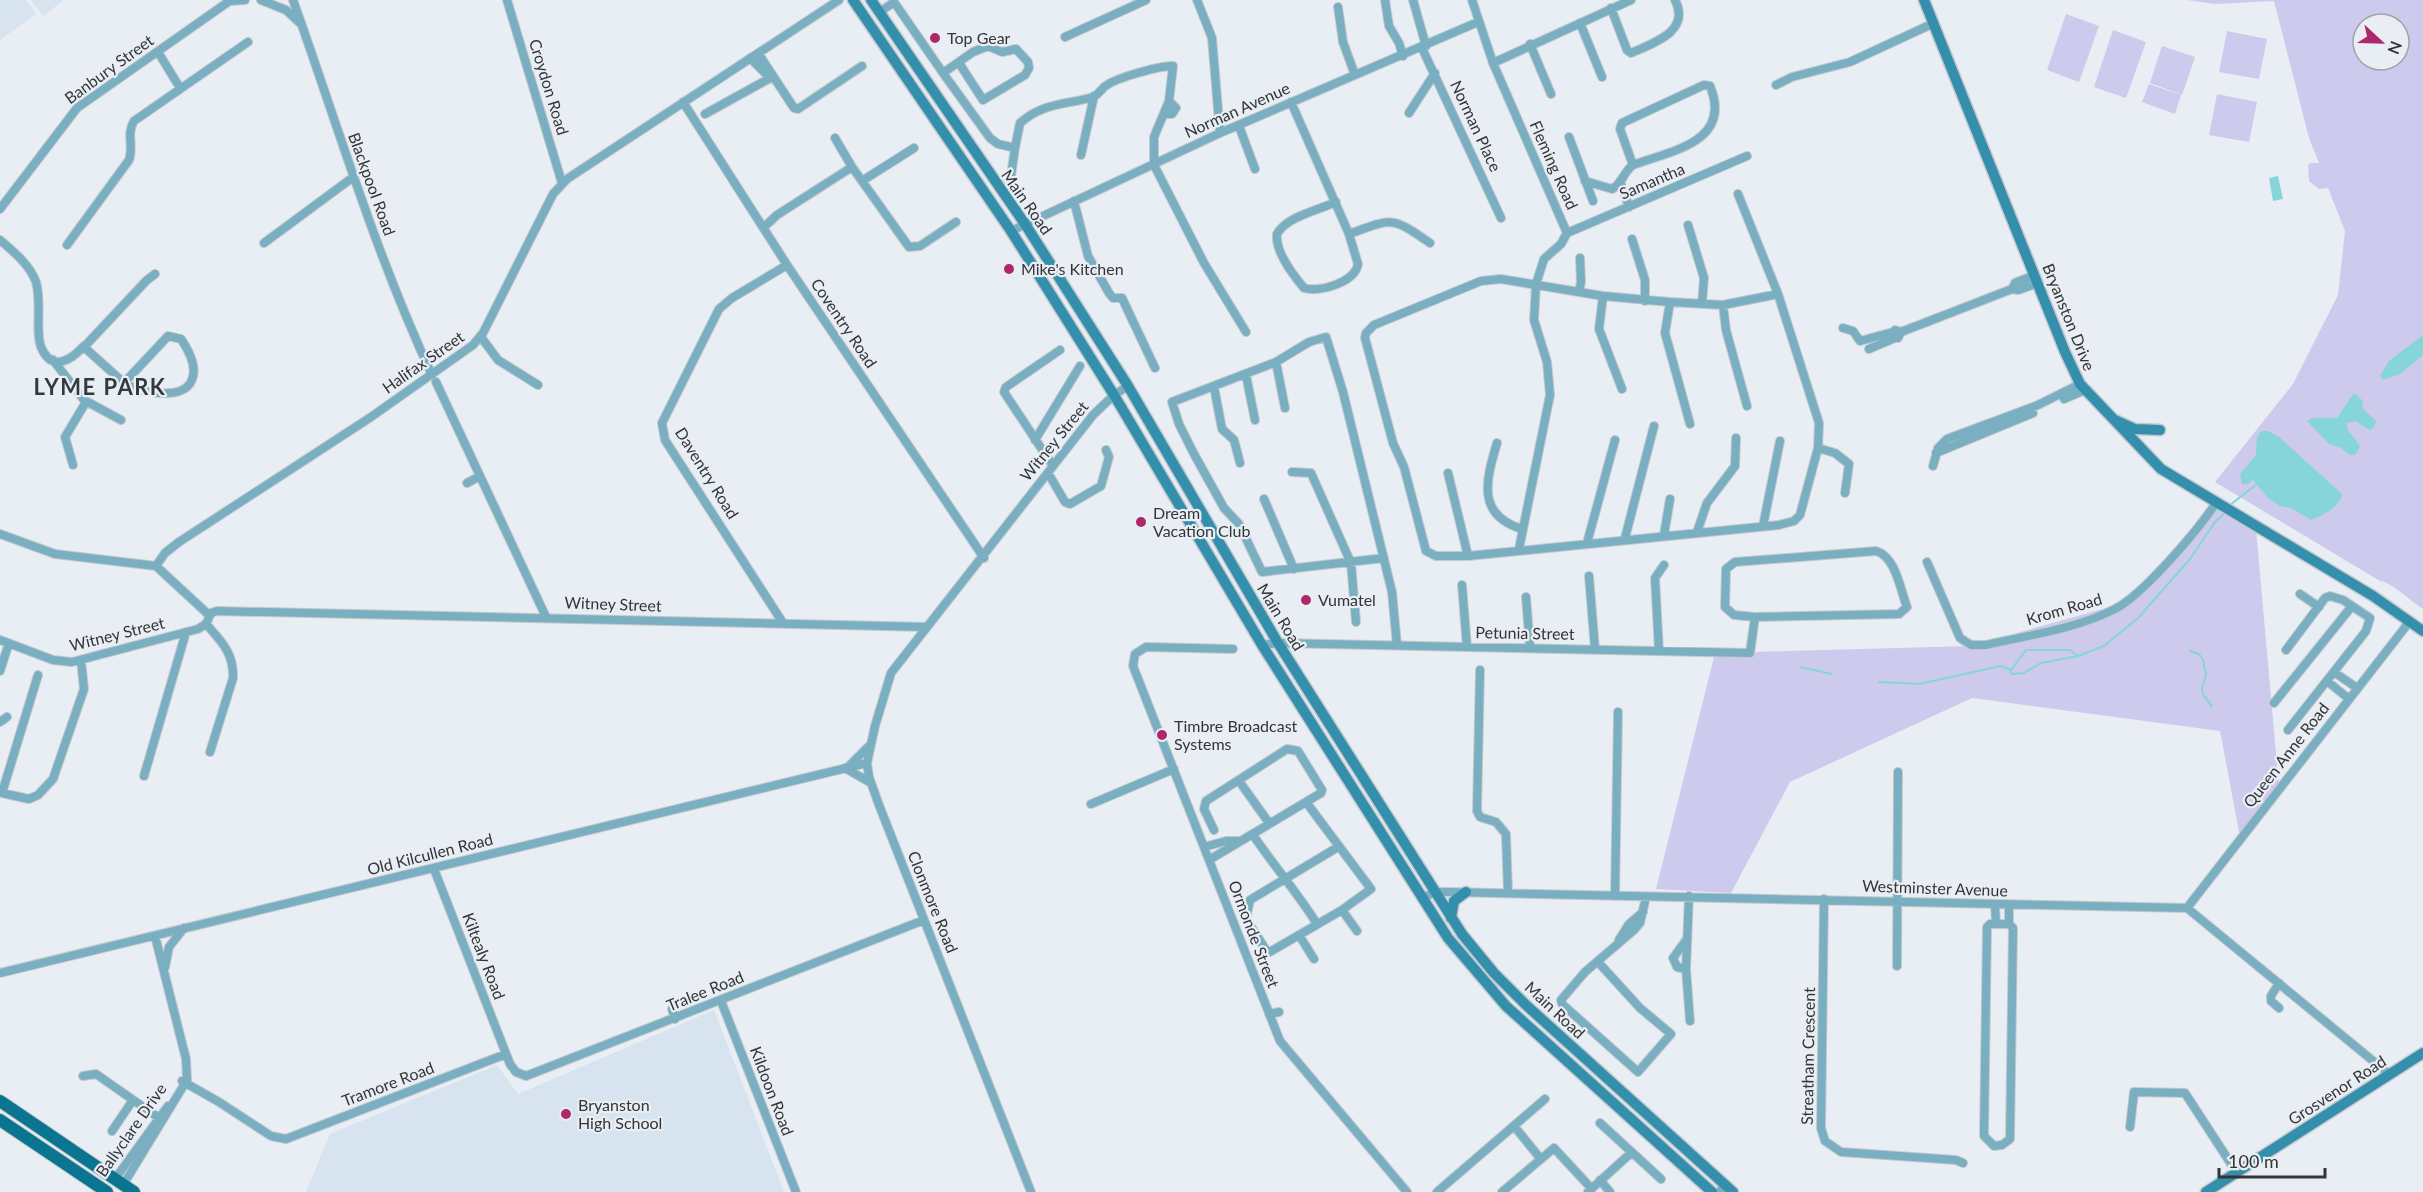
<svg xmlns="http://www.w3.org/2000/svg" width="2423" height="1192" viewBox="0 0 2423 1192" font-family="Lato,sans-serif">
<style>
.built{fill:#d7e3ee}
.green{fill:#cdcaed;fill-rule:evenodd}
.water{fill:#85d5d9}
.lines{fill:none;stroke-linecap:round;stroke-linejoin:round}
.stream{stroke:#85d5d9;stroke-width:2}
.street-casing{stroke:#c4c9ce;stroke-width:10}
.secondary-casing{stroke:#c4c9ce;stroke-width:13}
.primary-casing{stroke:#c4c9ce;stroke-width:14}
.street{stroke:#79afc1;stroke-width:8}
.secondary{stroke:#338fab;stroke-width:10}
.primary{stroke:#0a7590;stroke-width:12}
.poi-dot{fill:#af276a;stroke:#e8eef4;stroke-width:2}
.labels{text-anchor:middle;stroke-width:4.5;stroke-linejoin:round;paint-order:stroke}
.poi-label{font-size:16px;fill:#333537;stroke:#e8eef4;text-anchor:start}
.street-label{font-size:16px;fill:#333537;stroke:#e8eef4}
.district-label{font-size:22px;font-weight:bold;letter-spacing:1.5px;fill:#34393e;stroke:#e8eef4}
</style>
<rect width="100%" height="100%" fill="#e8eef4"/>
<path class="built" d="M 0,0 L 26,0 L 36,14 L 0,40 Z
M 31,0 L 64,0 L 43,16 Z
M 714,1010 L 784,1192 L 306,1192 L 330,1134 L 497,1065 L 518,1094 Z"/>
<path class="green" d="M 2187,0 L 2423,0 L 2423,609 C 2412,602 2390,581 2380,581 L 2215,482 L 2293,384 L 2338,295 L 2345,231 L 2328,188 L 2319,189 L 2309,181 L 2308,166 L 2310,163 L 2319,163 L 2309,138 L 2274,1 L 2215,4 ZM 2363,24 L 2399,24 L 2399,60 L 2363,60 Z
M 2066,14 L 2099,26 L 2079,82 L 2047,70 Z
M 2113,30 L 2146,42 L 2126,98 L 2094,87 Z
M 2227,31 L 2267,39 L 2259,79 L 2219,72 Z
M 2162,46 L 2195,57 L 2182,95 L 2150,83 Z
M 2149,84 L 2181,95 L 2175,114 L 2142,102 Z
M 2217,94 L 2257,102 L 2249,142 L 2209,135 Z
M 2215,504 L 2256,529 L 2279,787 L 2240,837 L 2220,731 L 1972,698 L 1790,782 L 1731,893 L 1656,889 L 1715,653 L 1971,646 L 2127,602 Z"/>
<path class="water" d="M 2278,176 L 2283,199 L 2273,201 L 2269,178 Z
M 2423,335 L 2423,355 L 2400,374 L 2383,380 L 2380,376 L 2389,361 Z
M 2354,393 L 2362,400 L 2363,409 L 2376,421 L 2374,427 L 2370,430 L 2355,421 L 2346,423 L 2348,430 L 2360,446 L 2355,455 L 2350,455 L 2341,448 L 2329,444 L 2307,421 L 2312,418 L 2337,418 Z
M 2261,431 L 2268,431 L 2279,437 L 2342,494 C 2339,508 2323,515 2311,520 L 2291,508 L 2280,506 L 2269,499 L 2252,479 L 2249,484 L 2242,484 L 2240,474 L 2256,455 L 2257,437 Z"/>
<g class="lines">
<path class="stream" d="M 2230,505 L 2257,484
M 2190,651 L 2199,654 L 2203,660 L 2206,675 L 2202,688 L 2203,695 L 2212,706
M 1800,667 L 1832,674
M 2011,670 L 2012,674 L 2024,673 L 2041,663 L 2078,656
M 1879,682 L 1919,684 L 2001,666 L 2011,670 L 2026,650 L 2070,650 L 2078,656 L 2104,646 L 2138,618 L 2190,559 L 2215,522 L 2223,515"/>
<defs>
<path id="street" d="M 261,0 L 286,10 L 300,23
M 293,0 C 338,126 375,253 432,375
M 507,0 L 562,183
M 1197,0 L 1212,38 L 1220,133
M 1385,0 L 1389,26 L 1399,43 L 1403,56
M 1413,0 L 1426,46
M 1472,0 L 1493,63 L 1567,233
M 230,1 L 245,0
M 1338,7 L 1343,42 L 1355,75
M 1611,8 L 1627,50 L 1631,53 C 1654,43 1691,31 1675,0
M 880,12 L 894,2 L 943,73 L 973,52 L 988,46 L 1002,52 L 1016,49 L 1028,62 L 1029,68 L 1025,75 L 983,100 L 959,63
M 1580,23 L 1602,77
M 1065,37 L 1146,0
M 1530,44 L 1551,94
M 1422,48 L 1501,218
M 158,52 L 180,88
M 758,53 L 794,108 L 798,109 L 862,66
M 750,58 L 765,73 L 770,74
M 1493,63 L 1631,0
M 943,73 L 990,138 L 998,144 L 1015,148 L 1011,176
M 1776,85 L 1792,77 L 1850,62 L 1934,23
M 683,102 L 787,265 L 984,558
M 1291,102 L 1349,234 L 1358,264 C 1355,282 1320,293 1304,288 C 1293,275 1275,252 1277,234 C 1286,217 1318,210 1336,202
M 1409,113 L 1435,73
M 705,114 L 772,77
M 1165,114 L 1172,114 L 1176,108 L 1169,101
M 1239,126 L 1255,169
M 1569,137 L 1593,201
M 1015,148 L 1020,123 C 1044,102 1066,105 1093,97 C 1100,94 1101,88 1107,85 C 1117,78 1161,65 1173,66 L 1169,101 L 1154,137 L 1154,165 L 1204,263 L 1246,332
M 1081,155 L 1094,96
M 852,167 L 909,247 L 920,246 L 956,222
M 862,181 L 914,148
M 1585,181 L 1612,189 C 1623,183 1623,172 1633,165 C 1671,151 1733,142 1710,86 L 1704,85 L 1622,123 L 1620,129 L 1633,165
M 1621,184 L 1629,207
M 1738,194 L 1778,294 L 1819,423 L 1818,448 L 1800,515 L 1794,521 L 1779,525 L 1468,556 L 1436,556 L 1426,551 L 1404,467 L 1393,443 L 1365,338 L 1366,333 L 1374,325 L 1481,281 L 1501,279 L 1603,296 L 1670,302 L 1723,305 L 1778,294
M 1074,201 L 1088,256 L 1109,293 L 1113,298 L 1122,298 L 1155,368
M 0,209 L 77,108 L 231,0
M 1688,225 L 1704,278 L 1702,304
M 764,227 L 777,215 L 852,167 L 835,138
M 1011,231 L 1220,133 L 1478,22
M 1567,233 L 1747,156
M 1349,234 C 1393,218 1391,216 1430,243
M 1632,239 L 1645,280 L 1645,301
M 0,240 C 13,251 30,265 36,282 C 42,302 35,333 41,347 C 52,373 71,360 84,346 L 84,347 L 124,383 C 133,389 141,390 151,392 C 196,399 204,373 181,339 L 168,336 L 124,383
M 264,243 L 352,178
M 67,245 L 129,160 C 134,147 126,134 134,121 L 248,42
M 2012,289 L 2018,290 L 2038,283
M 1579,292 L 1581,282 L 1580,258
M 1603,296 L 1599,329 L 1622,389
M 1670,302 L 1665,333 L 1690,424
M 1723,305 L 1726,330 L 1747,406
M 1843,328 L 1853,331 L 1860,341 L 1893,332
M 1901,332 L 1895,330 L 1893,335 L 1898,338 L 1901,332 L 2012,289 L 2015,283 L 2035,275
M 481,337 L 498,360 L 538,385
M 84,347 L 147,280 L 155,274
M 1869,349 L 1895,338
M 53,360 L 84,400 L 121,420
M 1276,362 L 1285,408
M 1246,375 L 1255,420
M 436,382 L 546,617
M 1214,387 L 1222,429 L 1234,440 L 1240,463
M 2064,399 L 2085,390
M 1035,440 L 1080,366
M 1497,443 C 1486,480 1476,515 1522,529
M 1818,448 L 1835,453 L 1849,464 L 1845,493
M 1936,453 L 2033,413
M 73,465 L 65,437 L 86,402
M 1053,466 L 1004,392 L 1006,387 L 1060,350
M 1933,466 L 1938,448 L 1947,439 L 2038,405 L 2080,384
M 1292,472 L 1311,473 L 1351,563 L 1356,622
M 1048,473 L 1065,502 L 1070,504 L 1101,486 L 1109,457 L 1106,450
M 1448,473 L 1468,556
M 467,483 L 480,476
M 1264,499 L 1294,569
M 1763,526 L 1780,441
M 1697,532 L 1707,503 L 1735,466 L 1736,438
M 0,534 L 55,554 L 156,566 L 165,553 L 179,542 L 371,417 L 473,345 L 483,333 L 553,194 L 567,179 L 839,0
M 1664,535 L 1670,499
M 1625,538 L 1654,426
M 1587,543 L 1615,440
M 1519,549 L 1550,395 L 1547,362 L 1534,320 L 1536,284 L 1544,259 L 1561,244 L 1567,233
M 1876,551 C 1896,557 1900,589 1907,607 L 1899,614 L 1755,617 L 1734,615 L 1725,607 L 1726,569 L 1735,562 Z
M 1384,558 L 1262,572 L 1239,524 L 1224,508 L 1194,454 L 1179,424 L 1172,402 L 1276,362 L 1309,342 L 1326,337 L 1343,392 L 1392,592 L 1397,645
M 1927,562 L 1960,638 L 1971,645 L 1986,645 C 2029,635 2076,629 2115,609 C 2143,595 2198,530 2216,503
M 156,566 L 209,615
M 1589,576 L 1595,649
M 1462,585 L 1467,647
M 2300,594 L 2319,607
M 1526,597 L 1530,648
M 783,623 L 665,440 L 662,423 L 719,309 L 732,298 L 787,265
M 206,624 C 221,641 234,653 233,678 L 210,752
M 0,640 L 53,660 L 72,662 L 198,629 L 206,624 L 211,613 L 217,611 L 927,627
M 1262,645 L 1278,643 L 1750,653 L 1755,617
M 1233,649 L 1146,647 L 1135,654 L 1133,666 L 1280,1041 L 1407,1192
M 2286,650 L 2325,598 L 2330,596 L 2343,600 L 2370,618 L 2366,631 L 2288,730
M 1659,651 L 1655,578 L 1664,565
M 1480,670 L 1477,811 L 1480,817 L 1496,822 L 1506,834 L 1508,893
M 0,671 L 9,643
M 2334,672 L 2357,688
M 38,675 L 2,793 L 29,799 L 38,795 L 53,779 L 84,689 L 81,660
M 2327,681 L 2349,699
M 2274,703 L 2352,606
M 0,722 L 7,717
M 849,766 L 869,746
M 845,768 L 871,783
M 144,776 L 186,632
M 1239,781 L 1269,823
M 1306,802 L 1371,889 L 1342,910 L 1268,953 L 1246,919 L 1250,900 L 1338,847
M 1091,804 L 1174,769
M 1253,835 C 1274,866 1297,892 1317,924
M 1204,847 L 1226,841 L 1240,841
M 1209,860 L 1321,793 L 1322,790 L 1298,751 L 1287,749 L 1206,801 L 1204,809 L 1214,830
M 434,869 L 510,1064 L 516,1072 L 526,1076 L 924,920
M 1615,896 L 1618,712
M 1689,896 L 1686,969 L 1690,1021
M 1422,899 L 1434,892 L 1449,892 L 2187,908 L 2389,1074
M 1824,899 L 1821,1128 L 1825,1141 L 1841,1152 L 1956,1160 L 1963,1163
M 1995,905 L 1996,924
M 2187,908 L 2410,621
M 1342,910 L 1357,931
M 2009,924 L 1990,924 L 1987,927 L 1984,1136 L 1994,1146 L 2002,1145 L 2010,1139 L 2013,928 L 2009,924 L 2009,906
M 1299,935 L 1314,959
M 1619,940 L 1629,924 L 1643,912
M 1598,962 L 1640,1008 L 1671,1034 L 1638,1072 L 1562,1004 L 1561,1000 L 1585,972 L 1634,930 L 1640,923 L 1646,897
M 1897,966 L 1898,772
M 165,967 L 169,947 L 184,928
M 1686,969 L 1677,967 L 1673,958 L 1687,939
M 0,973 L 867,763
M 2279,983 L 2271,996 L 2271,1001 L 2279,1008
M 721,1001 L 796,1192
M 672,1009 L 675,1019
M 1269,1014 L 1279,1012
M 83,1076 L 96,1074 L 159,1118
M 182,1081 L 219,1102 L 271,1136 L 286,1139 L 506,1054
M 1600,1123 L 1661,1179
M 1514,1126 L 1540,1158
M 2130,1127 L 2134,1092 L 2185,1093 L 2237,1173
M 112,1131 L 133,1100
M 115,1179 L 168,1106
M 1600,1180 L 1610,1192
M 123,1185 L 187,1080 L 186,1059 L 155,936
M 1031,1192 L 879,805 L 869,777 L 867,763 L 875,726 L 891,673 L 1093,415 L 1114,395 L 1128,386
M 1437,1192 L 1545,1099
M 1502,1192 L 1554,1148 L 1591,1188
M 1588,1192 L 1632,1152
M 1719,1192 L 1725,1185"/>
<path id="secondary" d="M 853,0 L 1011,231 L 1114,395 L 1262,645 L 1448,938 L 1506,1006 L 1712,1192
M 871,0 L 1025,224 L 1128,386 L 1278,643 L 1462,934 L 1494,973 L 1526,1005 L 1733,1192
M 1924,0 L 2065,352 L 2080,384 L 2161,469 L 2373,596 L 2423,631
M 2115,420 L 2135,429 L 2160,430
M 1451,918 L 1454,901 L 1466,892
M 2206,1192 L 2423,1053"/>
<path id="primary" d="M 0,1101 L 134,1192
M 0,1120 L 107,1192"/>
</defs>
<use href="#street" class="street-casing"/>
<use href="#secondary" class="secondary-casing"/>
<use href="#primary" class="primary-casing"/>
<use href="#street" class="street"/>
<use href="#secondary" class="secondary"/>
<use href="#primary" class="primary"/>
</g>
<g class="poi-dot">
<circle cx="935" cy="38" r="6"/>
<circle cx="1009" cy="269" r="6"/>
<circle cx="1141" cy="522" r="6"/>
<circle cx="1306" cy="600" r="6"/>
<circle cx="1162" cy="735" r="6"/>
<circle cx="566" cy="1114" r="6"/>
</g>
<g class="labels">
<g class="poi-label">
<text x="947" y="44">Top Gear</text>
<text x="1021" y="275">Mike's Kitchen</text>
<text x="1153" y="519">Dream<tspan x="1153" dy="18">Vacation Club</tspan></text>
<text x="1318" y="606">Vumatel</text>
<text x="1174" y="732">Timbre Broadcast<tspan x="1174" dy="18">Systems</tspan></text>
<text x="578" y="1111">Bryanston<tspan x="578" dy="18">High School</tspan></text>
</g>
<g class="street-label">
<text transform="translate(109 69) rotate(-36)" y="6">Banbury Street</text>
<text transform="translate(549 87) rotate(73)" y="6">Croydon Road</text>
<text transform="translate(1237 110) rotate(-24)" y="6">Norman Avenue</text>
<text transform="translate(1476 126) rotate(65)" y="6">Norman Place</text>
<text transform="translate(1554 165) rotate(66)" y="6">Fleming Road</text>
<text transform="translate(1652 181) rotate(-23)" y="6">Samantha</text>
<text transform="translate(372 184) rotate(70)" y="6">Blackpool Road</text>
<text transform="translate(1027 202) rotate(55)" y="6">Main Road</text>
<text transform="translate(2069 317) rotate(68)" y="6">Bryanston Drive</text>
<text transform="translate(844 323) rotate(56)" y="6">Coventry Road</text>
<text transform="translate(423 362) rotate(-35)" y="6">Halifax Street</text>
<text transform="translate(1054 441) rotate(-51)" y="6">Witney Street</text>
<text transform="translate(707 473) rotate(58)" y="6">Daventry Road</text>
<text transform="translate(613 604) rotate(2)" y="6">Witney Street</text>
<text transform="translate(2064 609) rotate(-16)" y="6">Krom Road</text>
<text transform="translate(1281 617) rotate(59)" y="6">Main Road</text>
<text transform="translate(1525 633) rotate(1)" y="6">Petunia Street</text>
<text transform="translate(117 634) rotate(-14)" y="6">Witney Street</text>
<text transform="translate(2286 755) rotate(-52)" y="6">Queen Anne Road</text>
<text transform="translate(430 854) rotate(-14)" y="6">Old Kilcullen Road</text>
<text transform="translate(1935 888) rotate(2)" y="6">Westminster Avenue</text>
<text transform="translate(933 902) rotate(68)" y="6">Clonmore Road</text>
<text transform="translate(1254 934) rotate(69)" y="6">Ormonde Street</text>
<text transform="translate(484 956) rotate(69)" y="6">Kiltealy Road</text>
<text transform="translate(705 991) rotate(-22)" y="6">Tralee Road</text>
<text transform="translate(1555 1010) rotate(43)" y="6">Main Road</text>
<text transform="translate(1808 1056) rotate(-89)" y="6">Streatham Crescent</text>
<text transform="translate(388 1084) rotate(-21)" y="6">Tramore Road</text>
<text transform="translate(2337 1090) rotate(-33)" y="6">Grosvenor Road</text>
<text transform="translate(772 1091) rotate(69)" y="6">Kildoon Road</text>
<text transform="translate(131 1130) rotate(-55)" y="6">Ballyclare Drive</text>
</g>
<g class="district-label">
<text x="100" y="395">LYME PARK</text>
</g>
</g>
<g transform="translate(2381 42) rotate(112)"><circle r="28" fill="#e8eef4" stroke="#a0a4a8" stroke-width="1.5"/>
<path d="M0-4.5L10 22L0 15L-10 22Z" fill="#af276a"/>
<text y="-9" font-size="16" font-weight="bold" text-anchor="middle" fill="#333537">N</text>
</g>
<path d="M2219 1168v9h106v-9" fill="none" stroke="#333537" stroke-width="3"/>
<text x="2228" y="1168" font-size="18" fill="#333537" stroke="#e8eef4" stroke-width="4.5" paint-order="stroke">100 m</text>
</svg>
